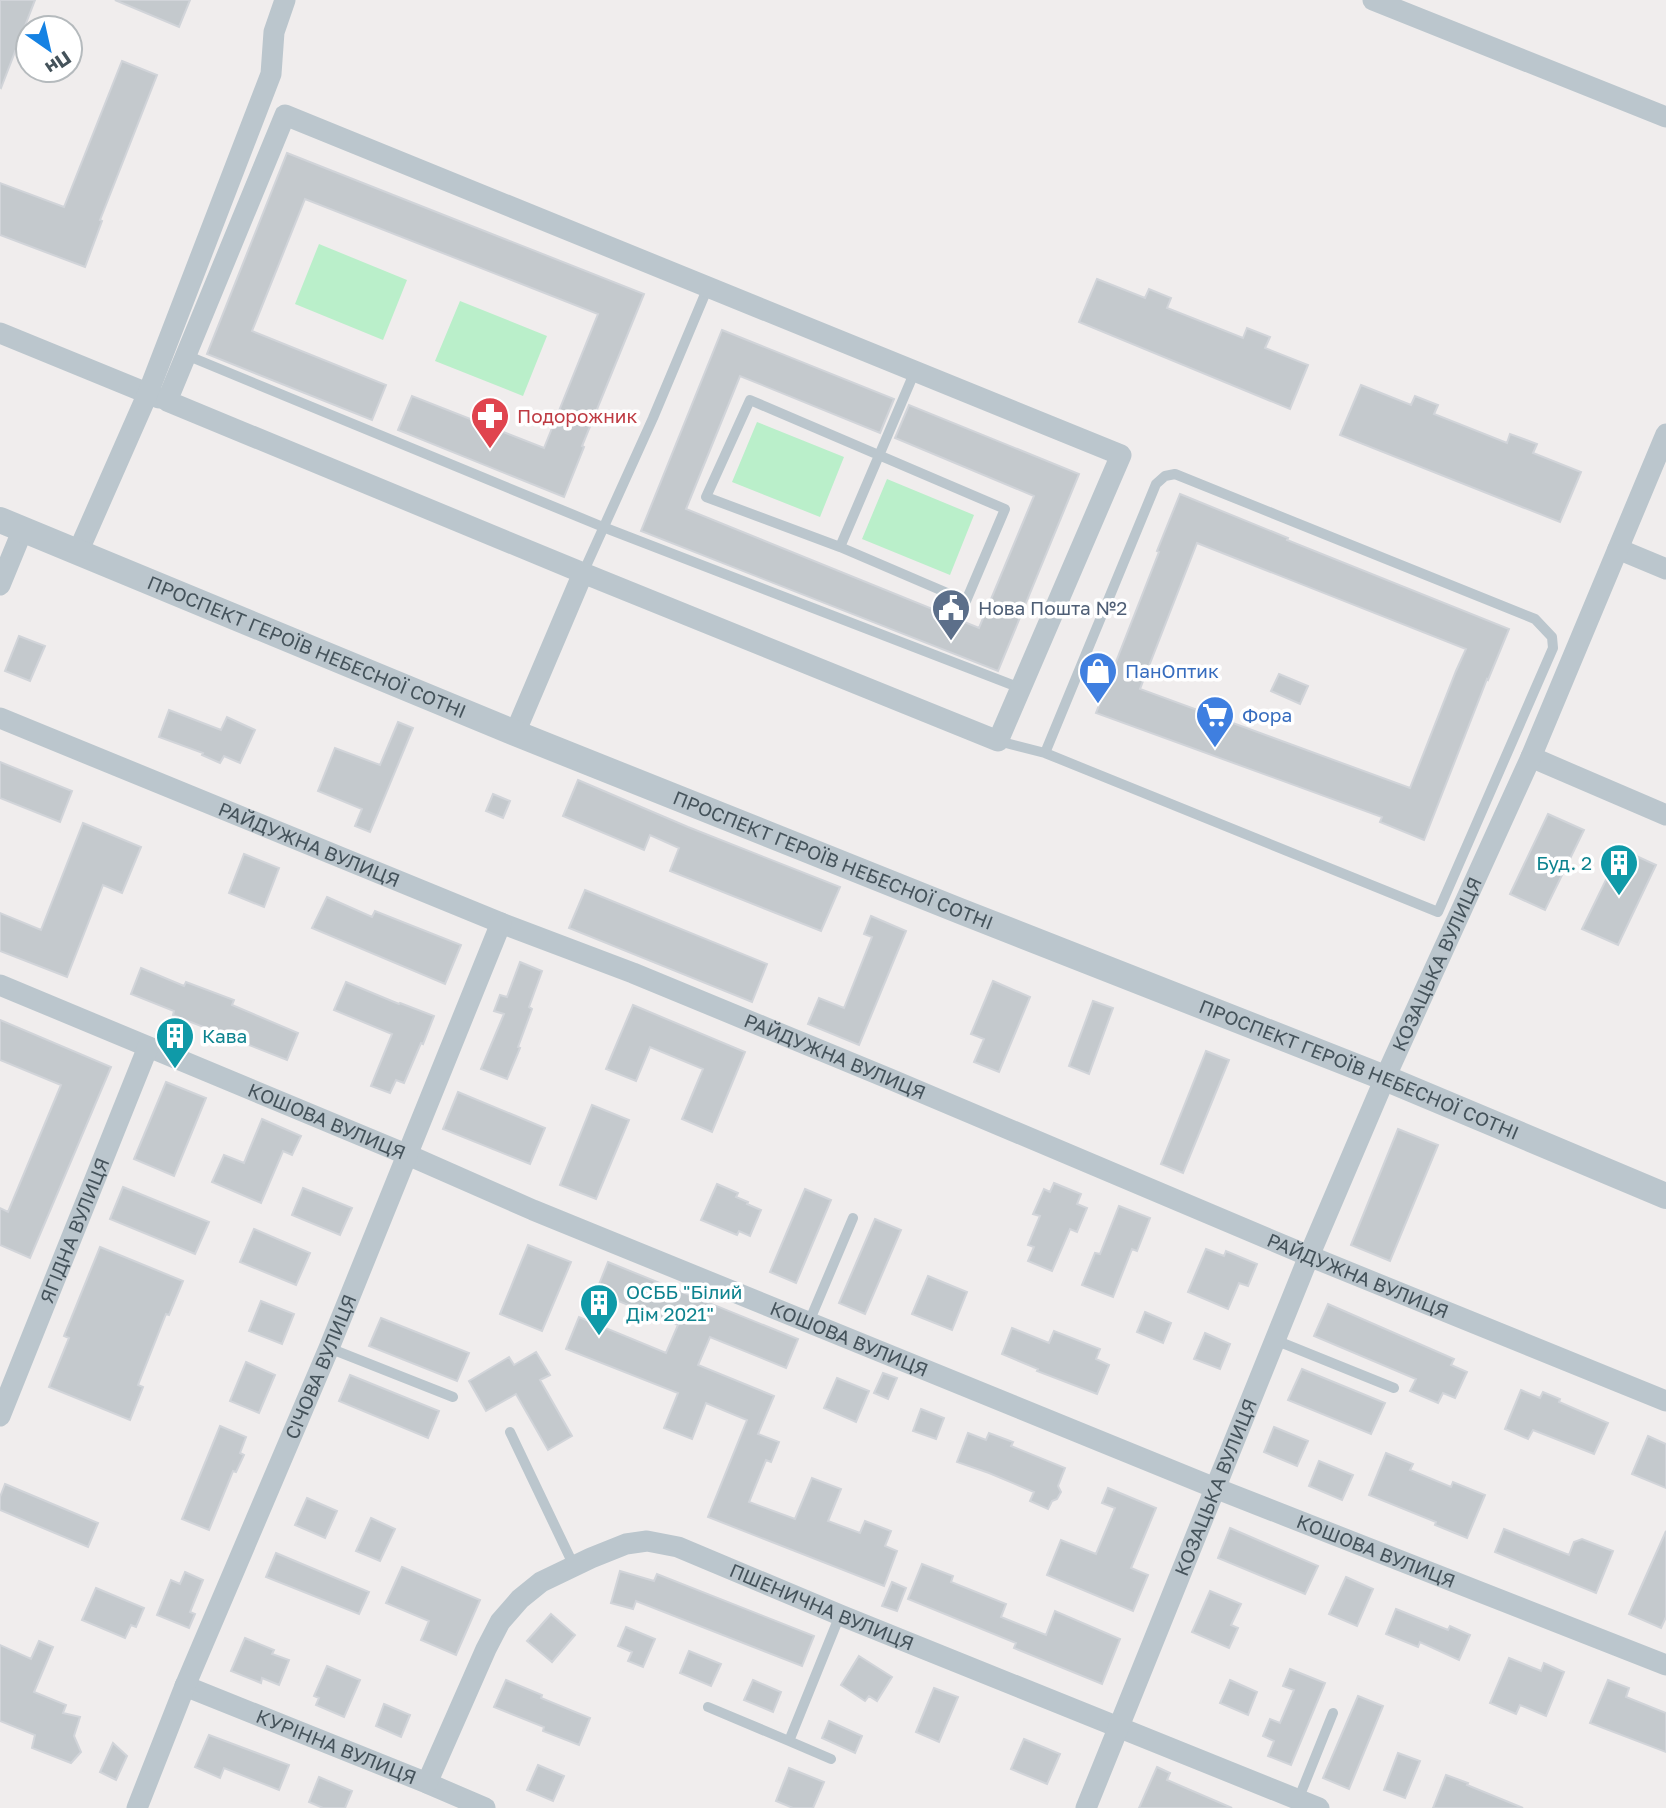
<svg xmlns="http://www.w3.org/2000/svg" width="1666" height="1808" viewBox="0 0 1666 1808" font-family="'Golos Text',sans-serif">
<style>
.green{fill:#baefca}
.building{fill:#c4c9cd;stroke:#d1d4d9;stroke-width:2;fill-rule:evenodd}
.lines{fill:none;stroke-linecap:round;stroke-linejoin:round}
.service{stroke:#bbc6cd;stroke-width:10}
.minor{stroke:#bbc6cd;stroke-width:21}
.tertiary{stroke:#bbc6cd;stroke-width:26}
.labels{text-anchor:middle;stroke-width:7;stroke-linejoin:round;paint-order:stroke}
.health-label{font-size:19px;fill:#be3a42;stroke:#fff;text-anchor:start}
.service-label{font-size:19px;fill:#4e5e75;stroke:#fff;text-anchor:start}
.street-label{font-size:19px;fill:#45535b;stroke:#fff}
.shop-label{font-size:19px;fill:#366cbe;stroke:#fff;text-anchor:start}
.culture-label{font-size:19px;fill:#0d838f;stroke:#fff;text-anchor:start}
</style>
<rect width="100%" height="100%" fill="#f0eded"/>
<path class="green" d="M 319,244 L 407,280 L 383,340 L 295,304 Z
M 460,301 L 547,336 L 523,396 L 435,361 Z
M 757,422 L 844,457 L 820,517 L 732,482 Z
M 887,479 L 974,515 L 950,575 L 862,539 Z"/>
<path class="building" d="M 0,0 L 35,0 L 1,88 L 0,87 Z
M 115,0 L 190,0 L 179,27 Z
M 122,61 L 157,75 L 100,220 L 102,221 L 85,267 L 0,235 L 0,183 L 64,207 Z
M 287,153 L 644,294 L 582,446 L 584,447 L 564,497 L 398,430 L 412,396 L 544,448 L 598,314 L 305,199 L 252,331 L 386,385 L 372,420 L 207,354 Z
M 1097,279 L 1145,298 L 1149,289 L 1171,298 L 1167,308 L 1243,338 L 1247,328 L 1270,337 L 1265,348 L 1308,365 L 1290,409 L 1079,322 Z
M 722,330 L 894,399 L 880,433 L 740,376 L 686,509 L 979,628 L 1034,496 L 895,438 L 909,405 L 1079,474 L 998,671 L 641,531 Z
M 1361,385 L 1411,405 L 1415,396 L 1438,405 L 1434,414 L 1507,443 L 1510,434 L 1537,444 L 1533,453 L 1581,472 L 1560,522 L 1340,435 Z
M 1180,494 L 1288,538 L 1287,540 L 1509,629 L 1488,680 L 1487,679 L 1424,840 L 1380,822 L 1382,817 L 1096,713 L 1159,552 L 1157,551 ZM 1197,543 L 1466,649 L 1456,671 L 1410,788 L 1140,689 Z
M 19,636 L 45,646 L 30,681 L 5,671 Z
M 1279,674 L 1308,686 L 1300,704 L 1271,691 Z
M 169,710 L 221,730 L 227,717 L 255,730 L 240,763 L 224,756 L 220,763 L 202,755 L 203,753 L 159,737 Z
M 398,722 L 413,728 L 370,832 L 355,826 L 362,809 L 318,791 L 335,748 L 380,765 Z
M 0,762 L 72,791 L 60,822 L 0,798 Z
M 578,780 L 688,827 L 840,887 L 821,931 L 670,871 L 679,848 L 650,835 L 644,850 L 563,816 Z
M 493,794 L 510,801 L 503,818 L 486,811 Z
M 1548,814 L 1584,830 L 1545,910 L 1510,894 Z
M 83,823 L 141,847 L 122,893 L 103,885 L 67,977 L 0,951 L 0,913 L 41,930 Z
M 1621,849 L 1656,865 L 1618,945 L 1582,929 Z
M 244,854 L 279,868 L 264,907 L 229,893 Z
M 585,890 L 767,964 L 752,1002 L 569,928 Z
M 327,897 L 372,917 L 375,911 L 461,945 L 445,984 L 312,928 Z
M 871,916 L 906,931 L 859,1045 L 808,1024 L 819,998 L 844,1008 L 872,937 L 864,934 Z
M 520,962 L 542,971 L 529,1007 L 532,1009 L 518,1047 L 520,1048 L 507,1079 L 481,1069 L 504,1014 L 494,1011 L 500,995 L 507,997 Z
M 141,968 L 184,986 L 186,982 L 234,1000 L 232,1005 L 298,1033 L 287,1060 L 173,1015 L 174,1011 L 131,994 Z
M 993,981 L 1030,997 L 999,1072 L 974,1062 L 984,1039 L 971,1034 Z
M 346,982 L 399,1004 L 400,1003 L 434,1016 L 423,1044 L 421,1043 L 404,1083 L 396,1080 L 390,1093 L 371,1086 L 392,1034 L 334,1010 Z
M 1093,1001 L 1113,1008 L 1089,1074 L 1069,1066 Z
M 633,1005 L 745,1052 L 712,1132 L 682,1119 L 703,1069 L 650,1047 L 636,1081 L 606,1069 Z
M 0,1020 L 111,1067 L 30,1258 L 0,1245 L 0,1208 L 8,1212 L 61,1085 L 0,1060 Z
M 1206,1051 L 1229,1060 L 1183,1173 L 1161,1164 Z
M 166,1082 L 206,1098 L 174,1176 L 134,1159 Z
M 458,1092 L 545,1128 L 530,1164 L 443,1129 Z
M 592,1105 L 629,1120 L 596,1199 L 560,1185 Z
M 262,1119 L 301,1136 L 292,1155 L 283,1151 L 261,1203 L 212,1182 L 224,1155 L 244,1163 Z
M 1398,1129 L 1438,1145 L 1390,1261 L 1351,1245 Z
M 1054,1183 L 1081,1194 L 1077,1204 L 1087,1208 L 1077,1232 L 1070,1229 L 1052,1271 L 1028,1261 L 1034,1247 L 1028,1245 L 1040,1216 L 1033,1214 L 1044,1189 L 1050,1192 Z
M 717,1184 L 738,1193 L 736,1197 L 748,1202 L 747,1204 L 761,1210 L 750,1236 L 739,1231 L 737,1235 L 701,1220 Z
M 123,1187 L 209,1222 L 195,1254 L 110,1219 Z
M 303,1188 L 352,1208 L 340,1235 L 292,1215 Z
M 805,1189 L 831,1200 L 796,1283 L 770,1272 Z
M 1119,1206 L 1150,1218 L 1137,1251 L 1132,1249 L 1113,1297 L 1082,1285 L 1095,1253 L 1100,1254 Z
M 875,1219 L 901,1230 L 865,1314 L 839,1303 Z
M 254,1229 L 310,1253 L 296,1285 L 240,1262 Z
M 528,1245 L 571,1262 L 542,1331 L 500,1314 Z
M 100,1247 L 183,1281 L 169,1315 L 166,1314 L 138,1385 L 143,1387 L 130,1420 L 49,1387 L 69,1338 L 64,1336 Z
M 1206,1249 L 1224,1256 L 1226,1251 L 1257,1264 L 1248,1286 L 1239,1283 L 1228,1309 L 1188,1292 Z
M 608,1262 L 798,1339 L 786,1368 L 710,1337 L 698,1365 L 774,1396 L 758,1434 L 779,1442 L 771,1462 L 766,1460 L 749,1502 L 795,1519 L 812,1478 L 841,1489 L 828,1521 L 860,1533 L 865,1521 L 891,1531 L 885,1546 L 897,1551 L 884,1586 L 708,1517 L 747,1420 L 706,1403 L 692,1439 L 664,1428 L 678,1393 L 566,1349 L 579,1317 L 666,1353 L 678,1325 L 596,1292 Z
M 928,1276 L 967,1292 L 952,1330 L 912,1314 Z
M 261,1301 L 294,1314 L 282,1344 L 249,1331 Z
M 1328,1304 L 1454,1359 L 1451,1365 L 1467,1372 L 1455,1398 L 1443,1393 L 1438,1403 L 1410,1391 L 1416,1379 L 1314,1336 Z
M 1145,1312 L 1171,1323 L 1163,1343 L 1137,1332 Z
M 381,1318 L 469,1353 L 457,1381 L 369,1346 Z
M 1012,1328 L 1049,1343 L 1054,1331 L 1100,1349 L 1096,1359 L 1109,1365 L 1097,1394 L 1037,1371 L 1038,1369 L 1002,1354 Z
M 1205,1333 L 1230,1344 L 1220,1369 L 1194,1359 Z
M 536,1352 L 550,1375 L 540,1380 L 572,1436 L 548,1450 L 516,1394 L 486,1411 L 469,1381 L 509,1357 L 514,1365 Z
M 246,1362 L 275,1375 L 259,1413 L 230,1401 Z
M 1302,1369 L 1385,1403 L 1371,1434 L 1288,1400 Z
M 883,1373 L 897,1378 L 888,1399 L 874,1393 Z
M 350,1375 L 439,1411 L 428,1438 L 339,1401 Z
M 837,1378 L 869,1391 L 856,1422 L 824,1408 Z
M 1521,1390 L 1540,1398 L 1543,1392 L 1560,1399 L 1559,1402 L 1608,1423 L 1594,1454 L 1533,1430 L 1528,1439 L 1505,1429 Z
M 921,1409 L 944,1418 L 936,1439 L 913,1431 Z
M 220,1426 L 246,1437 L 240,1453 L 244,1455 L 236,1472 L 233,1471 L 209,1530 L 182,1519 Z
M 1274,1427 L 1308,1441 L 1297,1466 L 1264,1452 Z
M 968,1433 L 986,1440 L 989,1433 L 1013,1442 L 1011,1446 L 1065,1468 L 1058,1486 L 1061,1492 L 1057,1499 L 1052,1501 L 1048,1509 L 1030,1501 L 1034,1492 L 989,1473 L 957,1462 Z
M 1648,1436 L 1666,1444 L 1666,1488 L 1632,1474 Z
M 1386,1453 L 1413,1464 L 1410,1470 L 1451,1487 L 1453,1482 L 1485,1495 L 1467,1538 L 1435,1525 L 1436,1522 L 1369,1495 Z
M 1319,1461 L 1353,1475 L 1342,1500 L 1309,1486 Z
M 5,1484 L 98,1523 L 88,1547 L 0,1510 L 0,1497 Z
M 1108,1488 L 1156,1508 L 1131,1568 L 1148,1575 L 1133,1611 L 1047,1575 L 1061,1540 L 1096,1554 L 1115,1508 L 1102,1503 Z
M 307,1498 L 337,1511 L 325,1538 L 295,1525 Z
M 371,1518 L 395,1529 L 380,1561 L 356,1551 Z
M 1230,1528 L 1318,1566 L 1305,1594 L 1218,1558 Z
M 1504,1529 L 1569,1555 L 1574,1542 L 1582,1539 L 1613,1551 L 1596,1593 L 1495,1552 Z
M 1666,1531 L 1666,1617 L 1661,1628 L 1629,1614 Z
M 276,1553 L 369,1592 L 359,1614 L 266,1577 Z
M 922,1564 L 953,1576 L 951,1582 L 1006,1604 L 1001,1617 L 1046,1635 L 1055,1611 L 1120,1639 L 1102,1684 L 1014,1648 L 1016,1643 L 908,1599 Z
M 402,1567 L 480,1600 L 456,1655 L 421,1640 L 429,1621 L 386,1603 Z
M 620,1571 L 654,1581 L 657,1574 L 814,1636 L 802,1666 L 636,1601 L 633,1609 L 611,1603 Z
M 185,1572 L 203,1580 L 190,1612 L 195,1614 L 189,1628 L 157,1615 L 171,1580 L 180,1584 Z
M 1346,1577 L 1373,1589 L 1357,1626 L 1329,1614 Z
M 892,1582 L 906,1588 L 897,1611 L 882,1606 Z
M 96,1588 L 144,1608 L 136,1627 L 131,1625 L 125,1638 L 82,1620 Z
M 1210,1591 L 1241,1604 L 1231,1625 L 1238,1628 L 1229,1648 L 1192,1632 Z
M 1396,1609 L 1448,1630 L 1450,1626 L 1470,1635 L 1459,1660 L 1420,1642 L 1418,1647 L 1386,1634 Z
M 551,1614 L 575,1635 L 552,1662 L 527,1641 Z
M 626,1627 L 655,1639 L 643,1667 L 628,1661 L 632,1652 L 618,1646 Z
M 245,1638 L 274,1650 L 272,1654 L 289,1660 L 279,1685 L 262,1678 L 261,1683 L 231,1671 Z
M 39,1641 L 53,1647 L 34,1692 L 66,1705 L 63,1713 L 80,1717 L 74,1736 L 81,1752 L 71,1763 L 32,1748 L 35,1735 L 0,1721 L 0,1645 L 31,1659 Z
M 689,1651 L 721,1664 L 711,1686 L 680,1673 Z
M 859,1656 L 892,1677 L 877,1701 L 869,1696 L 865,1701 L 841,1685 Z
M 1509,1658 L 1541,1671 L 1544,1663 L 1564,1672 L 1546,1716 L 1520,1705 L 1516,1714 L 1490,1703 Z
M 327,1666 L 360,1680 L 344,1717 L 316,1705 L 319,1698 L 314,1696 Z
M 1290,1669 L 1325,1683 L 1291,1765 L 1268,1756 L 1274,1741 L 1263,1736 L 1270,1719 L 1280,1723 L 1294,1690 L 1283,1686 Z
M 506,1680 L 542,1695 L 541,1698 L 590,1718 L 579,1745 L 543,1731 L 544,1727 L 494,1707 Z
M 753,1680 L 781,1692 L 773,1712 L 744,1700 Z
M 1230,1680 L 1257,1692 L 1248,1715 L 1220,1703 Z
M 1608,1680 L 1629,1688 L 1626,1697 L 1666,1713 L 1666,1752 L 1590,1723 Z
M 934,1688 L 958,1697 L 939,1742 L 916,1732 Z
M 1358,1696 L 1383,1706 L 1349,1789 L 1323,1778 Z
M 384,1704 L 410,1715 L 401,1737 L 376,1726 Z
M 829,1721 L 862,1736 L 855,1753 L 822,1738 Z
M 209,1735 L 289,1765 L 279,1790 L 224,1768 L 220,1778 L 195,1767 Z
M 1024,1739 L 1060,1754 L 1047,1784 L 1011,1769 Z
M 113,1743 L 127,1756 L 116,1780 L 100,1772 Z
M 1398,1753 L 1420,1761 L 1405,1798 L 1384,1790 Z
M 538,1765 L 564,1776 L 553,1801 L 527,1790 Z
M 1157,1767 L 1170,1773 L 1167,1780 L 1232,1808 L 1139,1808 Z
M 789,1768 L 824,1782 L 813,1808 L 793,1808 L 776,1801 Z
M 1446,1775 L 1468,1783 L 1467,1785 L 1523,1808 L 1433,1808 Z
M 319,1777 L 352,1791 L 345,1808 L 323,1808 L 309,1802 Z"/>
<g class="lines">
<path class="service" d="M 186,355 L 603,527 L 1020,688
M 840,547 L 706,497 L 750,400 L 1005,509 L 966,601 L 840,547 L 915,371
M 583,573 L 653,418 L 708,287
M 998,741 L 1045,753 L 1438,912 L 1553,648 L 1552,637 L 1535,619 L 1175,474 L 1165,476 L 1156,484 L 1045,753
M 809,1322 L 853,1218
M 1275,1340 L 1394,1388
M 329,1348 L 453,1397
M 510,1432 L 574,1566
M 708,1707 L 789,1741
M 831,1759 L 789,1741 L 840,1615
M 1298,1800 L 1333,1713"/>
<g class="minor">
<path d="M 1373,0 L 1666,117"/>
<path d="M 0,333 L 159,398"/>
<path d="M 1618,549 L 1666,569"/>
<path d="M 78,552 L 148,393 L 271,74 L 274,32 L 285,0"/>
<path d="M 0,585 L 23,529"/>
<path id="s1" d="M 0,718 L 501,923 L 633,973 L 890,1079 L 1309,1256 L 1666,1401"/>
<path d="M 515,733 L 583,573 L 167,401 L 285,115 L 1121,455 L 998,741 L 583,573"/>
<path d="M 1531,757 L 1666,815"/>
<path id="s2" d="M 0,985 L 408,1155 L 533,1210 L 1215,1488 L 1666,1665"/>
<path id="s3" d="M 0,1416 L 148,1047"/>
<path id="s4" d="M 185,1686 L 427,1783 L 485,1808"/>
<path id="s5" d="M 427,1783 L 486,1649 L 500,1622 L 520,1599 L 541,1582 L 591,1558 L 626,1544 L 647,1541 L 678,1547 L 840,1615 L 1319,1808"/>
<path id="s6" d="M 137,1808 L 185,1686 L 329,1348 L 501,923"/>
<path id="s7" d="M 1086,1808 L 1309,1256 L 1385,1078 L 1531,757 L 1666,434"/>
</g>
<path class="tertiary" id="s8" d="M 0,520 L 515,733 L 960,911 L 1385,1078 L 1666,1196"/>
</g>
<defs>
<symbol id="pharmacy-pin" viewBox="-11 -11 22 30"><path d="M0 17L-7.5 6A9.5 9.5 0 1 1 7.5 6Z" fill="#e0444e" stroke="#fff"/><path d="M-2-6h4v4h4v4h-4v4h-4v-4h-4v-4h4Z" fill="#fff"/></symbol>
<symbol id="civic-pin" viewBox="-11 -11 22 30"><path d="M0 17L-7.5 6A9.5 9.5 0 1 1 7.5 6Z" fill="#5c6f8a" stroke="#fff"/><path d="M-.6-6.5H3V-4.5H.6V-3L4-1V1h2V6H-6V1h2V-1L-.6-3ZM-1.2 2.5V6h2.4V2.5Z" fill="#fff"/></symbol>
<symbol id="shop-pin" viewBox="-11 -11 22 30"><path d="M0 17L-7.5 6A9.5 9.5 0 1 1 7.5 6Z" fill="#3f7fe0" stroke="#fff"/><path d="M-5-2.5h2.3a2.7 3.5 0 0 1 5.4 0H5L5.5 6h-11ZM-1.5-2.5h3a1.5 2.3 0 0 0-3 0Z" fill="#fff"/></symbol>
<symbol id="supermarket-pin" viewBox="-11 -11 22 30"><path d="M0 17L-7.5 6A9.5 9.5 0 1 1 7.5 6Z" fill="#3f7fe0" stroke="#fff"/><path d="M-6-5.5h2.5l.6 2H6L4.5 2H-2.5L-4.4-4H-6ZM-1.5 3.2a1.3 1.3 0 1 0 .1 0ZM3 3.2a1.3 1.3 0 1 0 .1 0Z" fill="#fff"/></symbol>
<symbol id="building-pin" viewBox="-11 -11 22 30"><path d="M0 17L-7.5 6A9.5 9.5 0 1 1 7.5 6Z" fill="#0f9aa8" stroke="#fff"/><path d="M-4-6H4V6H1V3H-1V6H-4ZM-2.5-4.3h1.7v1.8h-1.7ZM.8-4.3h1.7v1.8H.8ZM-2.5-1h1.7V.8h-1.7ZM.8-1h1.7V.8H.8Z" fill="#fff"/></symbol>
</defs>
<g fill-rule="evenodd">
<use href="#pharmacy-pin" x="468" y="394" width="44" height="60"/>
<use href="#civic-pin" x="929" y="586" width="44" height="60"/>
<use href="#shop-pin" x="1076" y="649" width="44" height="60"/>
<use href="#supermarket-pin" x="1193" y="693" width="44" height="60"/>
<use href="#building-pin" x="1597" y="841" width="44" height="60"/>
<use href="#building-pin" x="153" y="1014" width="44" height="60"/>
<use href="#building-pin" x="577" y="1281" width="44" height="60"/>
</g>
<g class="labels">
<g class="health-label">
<text x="517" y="423">Подорожник</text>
</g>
<g class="service-label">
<text x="978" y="615">Нова Пошта №2</text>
</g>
<g class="street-label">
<text dy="7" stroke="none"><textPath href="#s8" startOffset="332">ПРОСПЕКТ ГЕРОЇВ НЕБЕСНОЇ СОТНІ</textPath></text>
<text dy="7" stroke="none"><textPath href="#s1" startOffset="334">РАЙДУЖНА ВУЛИЦЯ</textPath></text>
<text dy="7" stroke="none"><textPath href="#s8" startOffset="900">ПРОСПЕКТ ГЕРОЇВ НЕБЕСНОЇ СОТНІ</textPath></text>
<text dy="7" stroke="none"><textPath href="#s7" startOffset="914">КОЗАЦЬКА ВУЛИЦЯ</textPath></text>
<text dy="7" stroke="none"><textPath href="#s1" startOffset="901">РАЙДУЖНА ВУЛИЦЯ</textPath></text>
<text dy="7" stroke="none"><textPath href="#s8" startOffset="1466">ПРОСПЕКТ ГЕРОЇВ НЕБЕСНОЇ СОТНІ</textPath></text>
<text dy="7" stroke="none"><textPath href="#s2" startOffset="354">КОШОВА ВУЛИЦЯ</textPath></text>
<text dy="7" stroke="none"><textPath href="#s3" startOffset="200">ЯГІДНА ВУЛИЦЯ</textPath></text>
<text dy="7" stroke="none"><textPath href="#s1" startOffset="1468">РАЙДУЖНА ВУЛИЦЯ</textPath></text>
<text dy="7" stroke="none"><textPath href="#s2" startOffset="920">КОШОВА ВУЛИЦЯ</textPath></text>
<text dy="7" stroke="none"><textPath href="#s6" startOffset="478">СІЧОВА ВУЛИЦЯ</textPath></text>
<text dy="7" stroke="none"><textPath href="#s7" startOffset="346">КОЗАЦЬКА ВУЛИЦЯ</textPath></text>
<text dy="7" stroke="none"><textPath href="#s2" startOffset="1488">КОШОВА ВУЛИЦЯ</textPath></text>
<text dy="7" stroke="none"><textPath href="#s5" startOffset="536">ПШЕНИЧНА ВУЛИЦЯ</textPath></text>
<text dy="7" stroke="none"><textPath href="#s4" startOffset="163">КУРІННА ВУЛИЦЯ</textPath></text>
</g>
<g class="shop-label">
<text x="1125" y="678">ПанОптик</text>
<text x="1242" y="722">Фора</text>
</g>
<g class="culture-label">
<text x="1592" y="870" text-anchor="end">Буд. 2</text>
<text x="202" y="1043">Кава</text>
<text x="626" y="1299">ОСББ "Білий<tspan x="626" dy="22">Дім 2021"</tspan></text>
</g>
</g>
<g transform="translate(49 49) rotate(146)"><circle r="33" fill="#ffffff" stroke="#b5babd" stroke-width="2"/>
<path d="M0-5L12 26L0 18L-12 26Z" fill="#1582e3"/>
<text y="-10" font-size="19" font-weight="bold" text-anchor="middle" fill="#45535b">Пн</text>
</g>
</svg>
